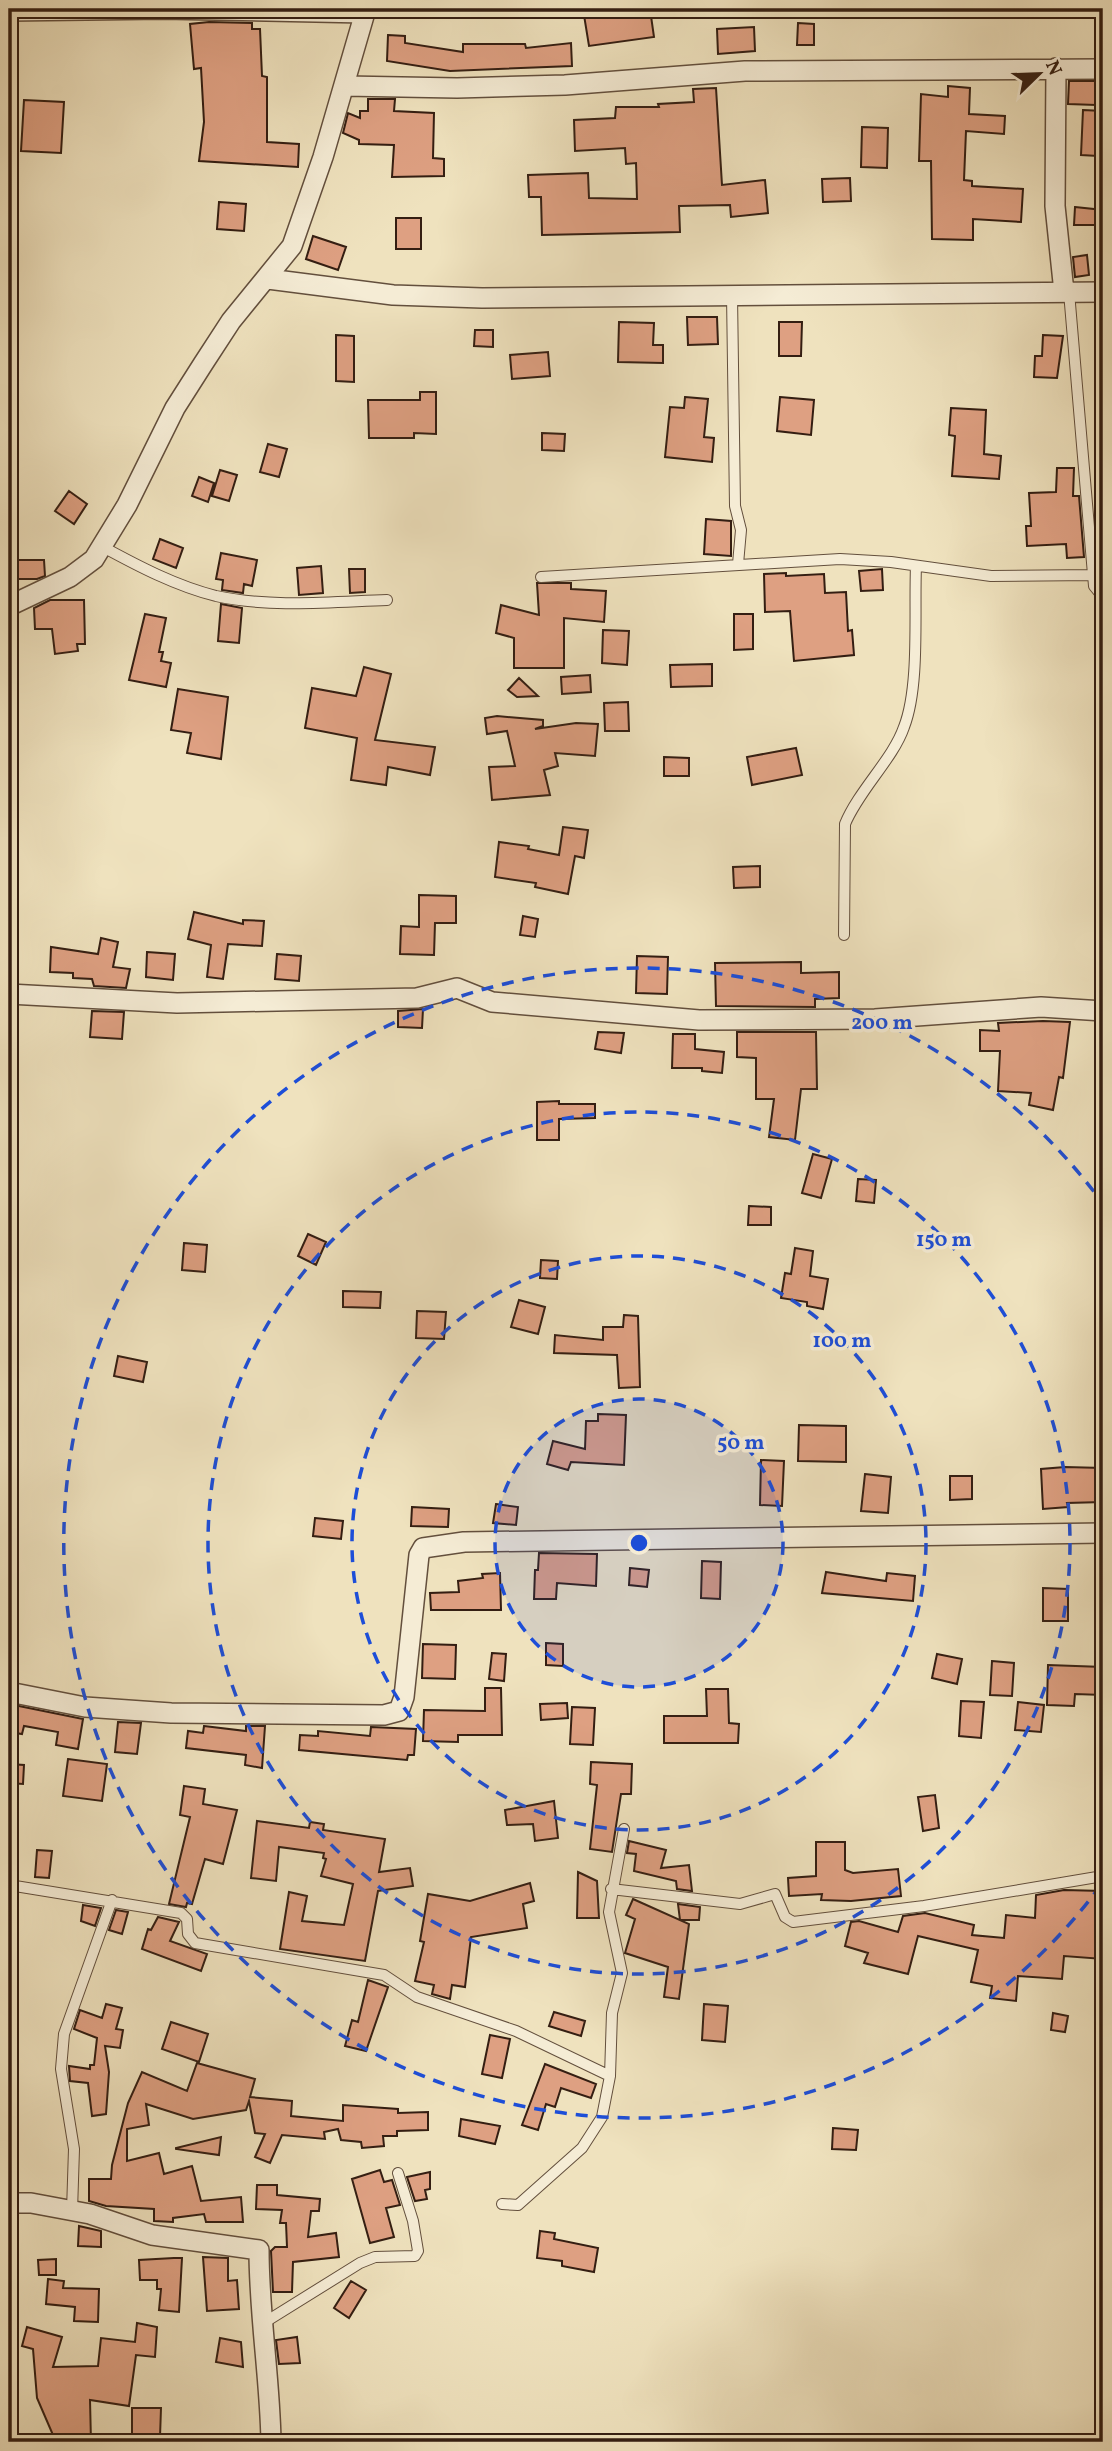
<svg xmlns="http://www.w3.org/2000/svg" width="1112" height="2451" viewBox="0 0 1112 2451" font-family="Vollkorn,serif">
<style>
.building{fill:#dea082;stroke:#341e12;stroke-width:2}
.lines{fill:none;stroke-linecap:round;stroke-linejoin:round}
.lane-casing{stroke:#634f3d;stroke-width:12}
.street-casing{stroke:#634f3d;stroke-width:22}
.lane{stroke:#f5ecd5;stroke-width:10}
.street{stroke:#f5ecd5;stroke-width:19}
.ring{fill:none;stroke:#1d4ed8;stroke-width:3.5;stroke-dasharray:12 9}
.centre{fill:#1d4ed8;stroke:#f5ecd5;stroke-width:3.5}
.ring-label{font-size:21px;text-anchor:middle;font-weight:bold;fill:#1d4ed8;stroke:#f5ecd5;stroke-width:7;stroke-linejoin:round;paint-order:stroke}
</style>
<rect width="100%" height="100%" fill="#efe2be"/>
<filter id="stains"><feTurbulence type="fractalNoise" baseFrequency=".00286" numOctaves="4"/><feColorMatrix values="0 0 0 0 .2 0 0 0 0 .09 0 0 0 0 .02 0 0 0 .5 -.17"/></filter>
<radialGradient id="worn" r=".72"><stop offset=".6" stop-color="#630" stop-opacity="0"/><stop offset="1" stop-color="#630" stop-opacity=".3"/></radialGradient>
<path class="building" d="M 583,9 L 650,9 L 654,37 L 589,46 Z
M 209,22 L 252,23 L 252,29 L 260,29 L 262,76 L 267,77 L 267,142 L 299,144 L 298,167 L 199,161 L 204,122 L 201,68 L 194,69 L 190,24 Z
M 798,23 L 814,24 L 814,45 L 797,45 Z
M 754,27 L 755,51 L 718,54 L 717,29 Z
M 388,35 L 405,36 L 405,43 L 463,52 L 463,44 L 525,44 L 526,48 L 571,43 L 572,66 L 450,71 L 387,61 Z
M 1069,81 L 1096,81 L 1096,105 L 1068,104 Z
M 948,86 L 970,88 L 969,114 L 1005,116 L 1004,134 L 966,131 L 964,180 L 972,181 L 972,186 L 1023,189 L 1021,222 L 973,219 L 973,240 L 932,239 L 931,161 L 919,161 L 921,94 L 948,97 Z
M 716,88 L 722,185 L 765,180 L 768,213 L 731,217 L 730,205 L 679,206 L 680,232 L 542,235 L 541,197 L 529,197 L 528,175 L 588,173 L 589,198 L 637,199 L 636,163 L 626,164 L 625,148 L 575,151 L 574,120 L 615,118 L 616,107 L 659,107 L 658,104 L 694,102 L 693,89 Z
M 368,99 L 395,99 L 394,111 L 434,113 L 433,158 L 444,159 L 444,176 L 392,177 L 394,145 L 359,144 L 359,140 L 343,133 L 348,113 L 360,118 L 360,111 L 368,111 Z
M 24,100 L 64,102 L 61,153 L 21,151 Z
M 1083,110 L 1103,111 L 1103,135 L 1100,135 L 1098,156 L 1081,155 Z
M 862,127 L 888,128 L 887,168 L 861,167 Z
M 850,178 L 851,201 L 823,202 L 822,179 Z
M 219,202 L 246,204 L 244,231 L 217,229 Z
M 1075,207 L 1103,210 L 1103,225 L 1074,225 Z
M 396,218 L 421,218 L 421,249 L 396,249 Z
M 313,236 L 346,247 L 338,270 L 306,259 Z
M 1087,255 L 1089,275 L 1075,277 L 1073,257 Z
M 687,317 L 717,317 L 718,344 L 688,345 Z
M 619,322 L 654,323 L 653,345 L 663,345 L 663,363 L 618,362 Z
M 779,322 L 802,322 L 801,356 L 779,356 Z
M 475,330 L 493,330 L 493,347 L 474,346 Z
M 336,335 L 354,336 L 354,382 L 336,381 Z
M 1043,335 L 1063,336 L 1057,378 L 1034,377 L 1035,356 L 1042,356 Z
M 548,352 L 550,376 L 512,379 L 510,355 Z
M 420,392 L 436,392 L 436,434 L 414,433 L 414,438 L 369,438 L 368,400 L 420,400 Z
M 685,397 L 708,399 L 704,437 L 714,438 L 712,462 L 665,457 L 670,407 L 684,408 Z
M 780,397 L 814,400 L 811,435 L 777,431 Z
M 951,408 L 986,410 L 984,454 L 1001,456 L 999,479 L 952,476 L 955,436 L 949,435 Z
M 542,433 L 565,434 L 564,451 L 542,450 Z
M 268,444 L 287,449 L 279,477 L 260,472 Z
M 1057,468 L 1074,468 L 1073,496 L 1079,496 L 1084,557 L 1067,558 L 1066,544 L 1027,546 L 1026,526 L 1031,526 L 1029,493 L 1056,492 Z
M 220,470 L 237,475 L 229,501 L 212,496 Z
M 199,477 L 214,483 L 208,502 L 192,496 Z
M 69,491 L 87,504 L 74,524 L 55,511 Z
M 706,519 L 731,521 L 731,556 L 704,554 Z
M 160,539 L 183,548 L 176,568 L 153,559 Z
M 221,553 L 257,560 L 252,586 L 244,584 L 243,593 L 222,590 L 223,580 L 216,579 Z
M 10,560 L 44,560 L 45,576 L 37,579 L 10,579 Z
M 321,566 L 323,593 L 299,595 L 297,568 Z
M 349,569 L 365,569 L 365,592 L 350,593 Z
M 882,569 L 883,590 L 861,591 L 859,571 Z
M 786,573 L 786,576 L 824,574 L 825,593 L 846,592 L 848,631 L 852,630 L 854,655 L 794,661 L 790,611 L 765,612 L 764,574 Z
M 537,583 L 571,583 L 571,589 L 606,591 L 604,622 L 564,618 L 564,668 L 514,668 L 514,638 L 496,633 L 501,605 L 539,615 Z
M 50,600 L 84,600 L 85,644 L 77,644 L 78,651 L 55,654 L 52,629 L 35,629 L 34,608 Z
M 221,604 L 242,608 L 239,643 L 218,641 Z
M 145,614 L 166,618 L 159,652 L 163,652 L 161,661 L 171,663 L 166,687 L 129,680 Z
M 734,614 L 753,614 L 753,649 L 734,650 Z
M 603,630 L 629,631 L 627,665 L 602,663 Z
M 712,664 L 712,686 L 671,687 L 670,665 Z
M 364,667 L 391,674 L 375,740 L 435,747 L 430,775 L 388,767 L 386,785 L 351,780 L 357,738 L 305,728 L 312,688 L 356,696 Z
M 590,675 L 591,692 L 562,694 L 561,677 Z
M 519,678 L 538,696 L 517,697 L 508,690 Z
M 178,689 L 228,697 L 221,759 L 187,753 L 191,733 L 171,730 Z
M 628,702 L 629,731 L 605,731 L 604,703 Z
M 497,716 L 543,720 L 543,726 L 535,729 L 576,723 L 598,724 L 595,756 L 555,753 L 558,766 L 544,770 L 550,795 L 492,800 L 489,767 L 515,766 L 507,731 L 487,734 L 485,718 Z
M 796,748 L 802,775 L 752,785 L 747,757 Z
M 664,757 L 689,758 L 689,776 L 664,776 Z
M 563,827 L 588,830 L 584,858 L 575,856 L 568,894 L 535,887 L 536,883 L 495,877 L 499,842 L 529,846 L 528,849 L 559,855 Z
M 760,866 L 760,887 L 734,888 L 733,867 Z
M 419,895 L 456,896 L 456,923 L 435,923 L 434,955 L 400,954 L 401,926 L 419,927 Z
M 194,912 L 243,924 L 243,920 L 264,921 L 262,946 L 228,944 L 223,979 L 207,977 L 211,945 L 188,939 Z
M 523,916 L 538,919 L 535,937 L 520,935 Z
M 101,938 L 118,942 L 113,967 L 130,969 L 126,988 L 94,986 L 92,979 L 73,978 L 73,973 L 50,972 L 51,947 L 98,954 Z
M 147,952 L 175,954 L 173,980 L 146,977 Z
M 277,954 L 301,956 L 299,981 L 275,979 Z
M 637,956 L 668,957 L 667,994 L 636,993 Z
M 801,962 L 801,973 L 839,972 L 839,998 L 815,999 L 815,1007 L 716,1006 L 715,963 Z
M 423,1009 L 422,1028 L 398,1027 L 398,1011 Z
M 92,1011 L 124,1012 L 122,1039 L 90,1037 Z
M 1043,1021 L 1070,1022 L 1063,1078 L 1059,1077 L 1053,1110 L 1029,1105 L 1031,1093 L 998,1091 L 1000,1051 L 980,1051 L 980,1030 L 999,1031 L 998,1023 Z
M 598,1032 L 624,1033 L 621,1053 L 595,1049 Z
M 737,1032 L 816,1032 L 817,1089 L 801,1089 L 795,1140 L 769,1137 L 774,1099 L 756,1099 L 756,1058 L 737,1057 Z
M 673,1034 L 695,1034 L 695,1049 L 724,1052 L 722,1073 L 702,1071 L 702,1068 L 672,1068 Z
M 559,1101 L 559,1104 L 595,1104 L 595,1118 L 559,1119 L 559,1140 L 537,1140 L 537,1102 Z
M 813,1154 L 832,1159 L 821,1198 L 802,1193 Z
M 858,1179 L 876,1180 L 874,1203 L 856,1201 Z
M 749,1206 L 771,1207 L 771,1225 L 748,1225 Z
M 308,1234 L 326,1242 L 316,1265 L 298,1256 Z
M 184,1243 L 207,1245 L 205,1272 L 182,1270 Z
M 795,1248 L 813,1251 L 810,1276 L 828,1279 L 823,1309 L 807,1306 L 807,1302 L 781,1298 L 785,1273 L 791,1274 Z
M 541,1260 L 558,1261 L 557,1279 L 540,1278 Z
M 343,1291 L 381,1292 L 380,1308 L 343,1307 Z
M 519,1300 L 545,1307 L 538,1334 L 511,1327 Z
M 417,1311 L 446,1312 L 444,1339 L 416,1338 Z
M 624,1315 L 638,1316 L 640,1387 L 619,1388 L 617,1355 L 554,1353 L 555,1335 L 603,1340 L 603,1327 L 623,1327 Z
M 118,1356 L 147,1362 L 143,1382 L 114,1376 Z
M 598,1414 L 626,1415 L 624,1465 L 571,1462 L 568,1470 L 547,1464 L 553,1441 L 585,1449 L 586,1421 L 598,1421 Z
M 799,1425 L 846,1426 L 846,1462 L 798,1461 Z
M 761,1460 L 784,1461 L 782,1506 L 760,1505 Z
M 1065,1467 L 1103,1468 L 1103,1502 L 1067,1503 L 1068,1507 L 1043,1509 L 1041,1469 Z
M 865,1474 L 891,1477 L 888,1513 L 861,1511 Z
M 950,1476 L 972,1476 L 972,1499 L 950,1500 Z
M 496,1504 L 518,1507 L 516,1525 L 493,1523 Z
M 412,1507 L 449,1509 L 448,1527 L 411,1526 Z
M 315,1518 L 343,1521 L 341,1539 L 313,1536 Z
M 539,1553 L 597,1554 L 596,1586 L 557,1583 L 556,1599 L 534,1599 L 535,1570 L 538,1570 Z
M 702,1561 L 721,1562 L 720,1599 L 701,1598 Z
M 630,1568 L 649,1570 L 647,1587 L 629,1585 Z
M 826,1572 L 886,1581 L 887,1573 L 915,1576 L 913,1601 L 822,1593 Z
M 500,1573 L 501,1610 L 431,1610 L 430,1593 L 459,1592 L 458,1581 L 483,1578 L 482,1574 Z
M 1043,1588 L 1068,1589 L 1068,1621 L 1043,1621 Z
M 546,1643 L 563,1644 L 563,1666 L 546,1665 Z
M 423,1644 L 456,1645 L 455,1679 L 422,1678 Z
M 492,1653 L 506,1654 L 504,1681 L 489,1679 Z
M 937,1654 L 962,1659 L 957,1684 L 932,1678 Z
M 992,1661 L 1014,1663 L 1012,1696 L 990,1695 Z
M 1048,1665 L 1103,1667 L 1103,1695 L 1075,1694 L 1074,1706 L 1047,1705 Z
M 485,1688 L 501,1688 L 502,1735 L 458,1735 L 458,1742 L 423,1741 L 424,1710 L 485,1711 Z
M 706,1689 L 728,1689 L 729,1723 L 739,1724 L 738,1743 L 664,1743 L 664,1716 L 707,1716 Z
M 961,1701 L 984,1702 L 981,1738 L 959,1736 Z
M 1018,1702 L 1044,1705 L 1041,1732 L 1015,1730 Z
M 567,1703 L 568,1718 L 541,1720 L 540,1704 Z
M 9,1704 L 83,1719 L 78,1749 L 56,1745 L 58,1732 L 24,1726 L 22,1734 L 9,1732 Z
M 572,1707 L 595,1708 L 593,1745 L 570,1744 Z
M 118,1722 L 141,1723 L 137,1754 L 115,1752 Z
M 204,1726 L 246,1731 L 246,1726 L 265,1726 L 262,1768 L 245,1765 L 246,1755 L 186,1748 L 188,1731 L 203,1733 Z
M 371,1727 L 416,1729 L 414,1755 L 408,1755 L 407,1760 L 299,1750 L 300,1735 L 318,1736 L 318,1731 L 370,1736 Z
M 68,1759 L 107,1764 L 102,1801 L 63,1796 Z
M 591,1762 L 632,1764 L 631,1794 L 621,1794 L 612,1852 L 590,1849 L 597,1785 L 590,1784 Z
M 9,1764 L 24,1765 L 23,1784 L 9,1783 Z
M 184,1786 L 205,1789 L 203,1804 L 237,1810 L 223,1864 L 205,1859 L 192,1904 L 187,1903 L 186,1907 L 169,1904 L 190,1817 L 180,1815 Z
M 935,1795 L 939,1828 L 923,1831 L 918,1797 Z
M 554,1801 L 558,1838 L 535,1841 L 533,1824 L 507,1825 L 505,1810 Z
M 257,1821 L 309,1828 L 310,1822 L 324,1824 L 323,1830 L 385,1839 L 379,1872 L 410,1868 L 413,1886 L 378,1891 L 365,1961 L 280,1949 L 289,1892 L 307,1896 L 302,1921 L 344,1925 L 353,1884 L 321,1876 L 326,1859 L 323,1858 L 324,1853 L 279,1847 L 276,1881 L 251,1878 Z
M 629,1841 L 666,1850 L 661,1868 L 689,1865 L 692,1891 L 677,1889 L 676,1881 L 634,1871 L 636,1854 L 627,1853 Z
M 816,1842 L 845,1842 L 845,1870 L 853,1873 L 898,1869 L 901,1896 L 851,1901 L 821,1900 L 822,1894 L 789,1896 L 788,1878 L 816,1876 Z
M 37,1850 L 52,1851 L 49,1878 L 35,1877 Z
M 578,1872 L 597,1881 L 599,1918 L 577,1918 Z
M 530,1883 L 534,1901 L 523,1904 L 527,1928 L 471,1937 L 465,1987 L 452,1985 L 450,1999 L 432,1994 L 434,1985 L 415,1981 L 424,1942 L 420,1941 L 428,1894 L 470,1901 Z
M 1064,1890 L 1103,1891 L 1103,1959 L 1064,1956 L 1062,1979 L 1018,1976 L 1016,2001 L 990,1998 L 992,1986 L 971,1982 L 978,1950 L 918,1936 L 908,1974 L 864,1963 L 868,1953 L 845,1946 L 851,1922 L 859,1921 L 898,1932 L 903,1916 L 925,1913 L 974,1925 L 972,1935 L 1004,1938 L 1006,1915 L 1035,1918 L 1036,1895 Z
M 633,1899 L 689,1924 L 679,1999 L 664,1997 L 668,1967 L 625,1953 L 635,1919 L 626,1915 Z
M 678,1904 L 700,1907 L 699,1920 L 680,1920 Z
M 83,1905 L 101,1908 L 95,1926 L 81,1921 Z
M 116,1910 L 128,1912 L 122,1934 L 109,1930 Z
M 158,1917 L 179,1922 L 170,1941 L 207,1954 L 201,1971 L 142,1949 L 148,1929 L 151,1930 Z
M 368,1980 L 388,1987 L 366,2051 L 345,2046 L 352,2020 L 358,2022 Z
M 106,2004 L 122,2008 L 116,2029 L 123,2030 L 120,2048 L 105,2046 L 109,2072 L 106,2114 L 92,2116 L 88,2083 L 70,2081 L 69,2066 L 90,2069 L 90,2065 L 94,2065 L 97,2038 L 74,2029 L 80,2010 L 102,2018 Z
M 704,2004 L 728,2006 L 725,2042 L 702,2040 Z
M 554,2012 L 585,2021 L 581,2036 L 549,2026 Z
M 1053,2013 L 1068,2016 L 1065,2032 L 1051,2030 Z
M 171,2022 L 208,2034 L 199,2062 L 162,2049 Z
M 490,2035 L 510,2039 L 502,2078 L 482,2074 Z
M 197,2063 L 255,2079 L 250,2097 L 292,2101 L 291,2116 L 343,2121 L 343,2105 L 398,2109 L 398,2113 L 428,2112 L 428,2130 L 397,2131 L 397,2136 L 383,2136 L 384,2146 L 362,2148 L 361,2142 L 341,2140 L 338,2129 L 324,2132 L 325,2139 L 282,2135 L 270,2163 L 255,2157 L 265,2134 L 255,2133 L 249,2101 L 246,2110 L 193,2119 L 146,2104 L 149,2125 L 127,2129 L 127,2161 L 159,2153 L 164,2174 L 192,2166 L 201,2201 L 241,2197 L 243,2222 L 206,2222 L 204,2214 L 173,2218 L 173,2222 L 154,2221 L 154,2209 L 106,2206 L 89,2201 L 89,2179 L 111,2179 L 112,2165 L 128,2103 L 142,2072 L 187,2091 Z
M 545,2064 L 596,2084 L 591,2098 L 561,2088 L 555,2107 L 546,2104 L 538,2130 L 522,2125 Z
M 461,2119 L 500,2126 L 495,2144 L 459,2136 Z
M 833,2128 L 858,2130 L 856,2150 L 832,2149 Z
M 221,2137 L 219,2155 L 176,2149 L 176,2148 Z
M 380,2170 L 384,2182 L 392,2180 L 400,2205 L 386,2208 L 394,2237 L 370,2243 L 352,2179 Z
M 430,2172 L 430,2189 L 425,2190 L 427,2199 L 415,2201 L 407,2177 Z
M 257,2185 L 277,2185 L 277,2195 L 320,2199 L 319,2211 L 311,2211 L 308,2237 L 336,2233 L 339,2257 L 293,2262 L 292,2292 L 273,2292 L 271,2251 L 275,2247 L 287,2247 L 286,2223 L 280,2223 L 282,2210 L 256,2209 Z
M 79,2226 L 101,2231 L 101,2247 L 78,2246 Z
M 540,2231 L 555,2233 L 554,2239 L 598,2248 L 594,2272 L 562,2266 L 562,2261 L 537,2258 Z
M 203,2257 L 228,2258 L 228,2281 L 237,2280 L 239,2309 L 207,2311 Z
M 174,2258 L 182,2258 L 179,2312 L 159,2310 L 161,2289 L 157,2289 L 157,2280 L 140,2280 L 139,2260 Z
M 56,2259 L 56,2275 L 39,2275 L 38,2260 Z
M 48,2279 L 64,2281 L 63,2288 L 99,2289 L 98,2322 L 74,2321 L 75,2307 L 46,2304 Z
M 351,2281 L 366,2290 L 349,2318 L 334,2308 Z
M 137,2323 L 157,2327 L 155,2357 L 136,2355 L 129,2406 L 90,2400 L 91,2442 L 56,2442 L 37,2398 L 33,2349 L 22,2346 L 27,2327 L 62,2337 L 53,2367 L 98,2366 L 101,2338 L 135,2342 Z
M 297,2337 L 300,2363 L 279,2364 L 276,2340 Z
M 220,2338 L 241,2342 L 243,2367 L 216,2362 Z
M 132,2408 L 161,2408 L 160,2437 L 132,2437 Z"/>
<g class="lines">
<defs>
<path id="lane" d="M 1069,292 L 1094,586 L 1103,597
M 732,295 L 735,506 L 741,530 L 738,564
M 103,547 C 138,566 176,586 216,596 C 271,608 331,602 387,600
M 541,577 L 840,559 L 891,562 L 991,576 L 1094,575
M 844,935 L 845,824 C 859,790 893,759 904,727 C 920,686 914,612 916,566
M 9,1885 L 181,1913 L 187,1919 L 188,1934 L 195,1943 L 384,1975 L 417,1997 L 516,2031 L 610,2076
M 611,1889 L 740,1904 L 775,1894 L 785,1917 L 793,1922 L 924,1906 L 1103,1876
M 502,2204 L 518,2205 L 582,2148 L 602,2117 L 610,2076 L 612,2013 L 622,1973 L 609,1912 L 624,1829
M 72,2211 L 74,2149 L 61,2069 L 64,2034 L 112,1900
M 262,2324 L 360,2263 L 375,2257 L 415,2256 L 418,2251 L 413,2221 L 398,2173"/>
<path id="street" d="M 9,11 L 163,9 L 365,13
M 1056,68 L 1055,206 L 1064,292
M 345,86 L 457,88 L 565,85 L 745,71 L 1103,69
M 268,279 L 393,295 L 482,298 L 1103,292
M 9,606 L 70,577 L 94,559 L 127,505 L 175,408 L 203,364 L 231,321 L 292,246 L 323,157 L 366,9
M 9,994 L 177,1003 L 417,998 L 457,988 L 492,1002 L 699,1020 L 875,1019 L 1041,1007 L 1103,1011
M 9,1692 L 85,1707 L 171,1713 L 384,1715 L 399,1711 L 404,1697 L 419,1555 L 423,1548 L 464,1542 L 1103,1533
M 9,2203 L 31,2203 L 90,2214 L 152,2235 L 259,2250 C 259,2315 270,2378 271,2442"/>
</defs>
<use href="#lane" class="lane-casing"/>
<use href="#street" class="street-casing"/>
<use href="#lane" class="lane"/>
<use href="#street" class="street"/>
</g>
<circle cx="639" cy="1543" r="144" fill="#1d4ed8" fill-opacity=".12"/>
<g class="ring">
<circle cx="639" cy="1543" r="144"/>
<circle cx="639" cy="1543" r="287"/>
<circle cx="639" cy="1543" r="431"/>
<path d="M1101 1885A575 575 0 1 1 1101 1201"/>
</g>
<circle cx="639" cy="1543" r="10" class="centre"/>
<g class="ring-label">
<text x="882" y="1029">200 m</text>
<text x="944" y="1246">150 m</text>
<text x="842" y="1347">100 m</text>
<text x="741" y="1449">50 m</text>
</g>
<rect width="1112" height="2451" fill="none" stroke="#efe2be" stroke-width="35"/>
<rect x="10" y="10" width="1091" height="2430" fill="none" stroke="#341e12" stroke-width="3.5"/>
<rect x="18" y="18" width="1077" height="2416" fill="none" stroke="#341e12" stroke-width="2"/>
<g transform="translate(1039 74) rotate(67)" stroke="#f5ecd5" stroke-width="5" paint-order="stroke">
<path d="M0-5L12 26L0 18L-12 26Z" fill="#341e12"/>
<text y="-10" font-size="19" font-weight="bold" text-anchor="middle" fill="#341e12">N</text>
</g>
<rect width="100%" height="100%" filter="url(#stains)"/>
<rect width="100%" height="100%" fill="url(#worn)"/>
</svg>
